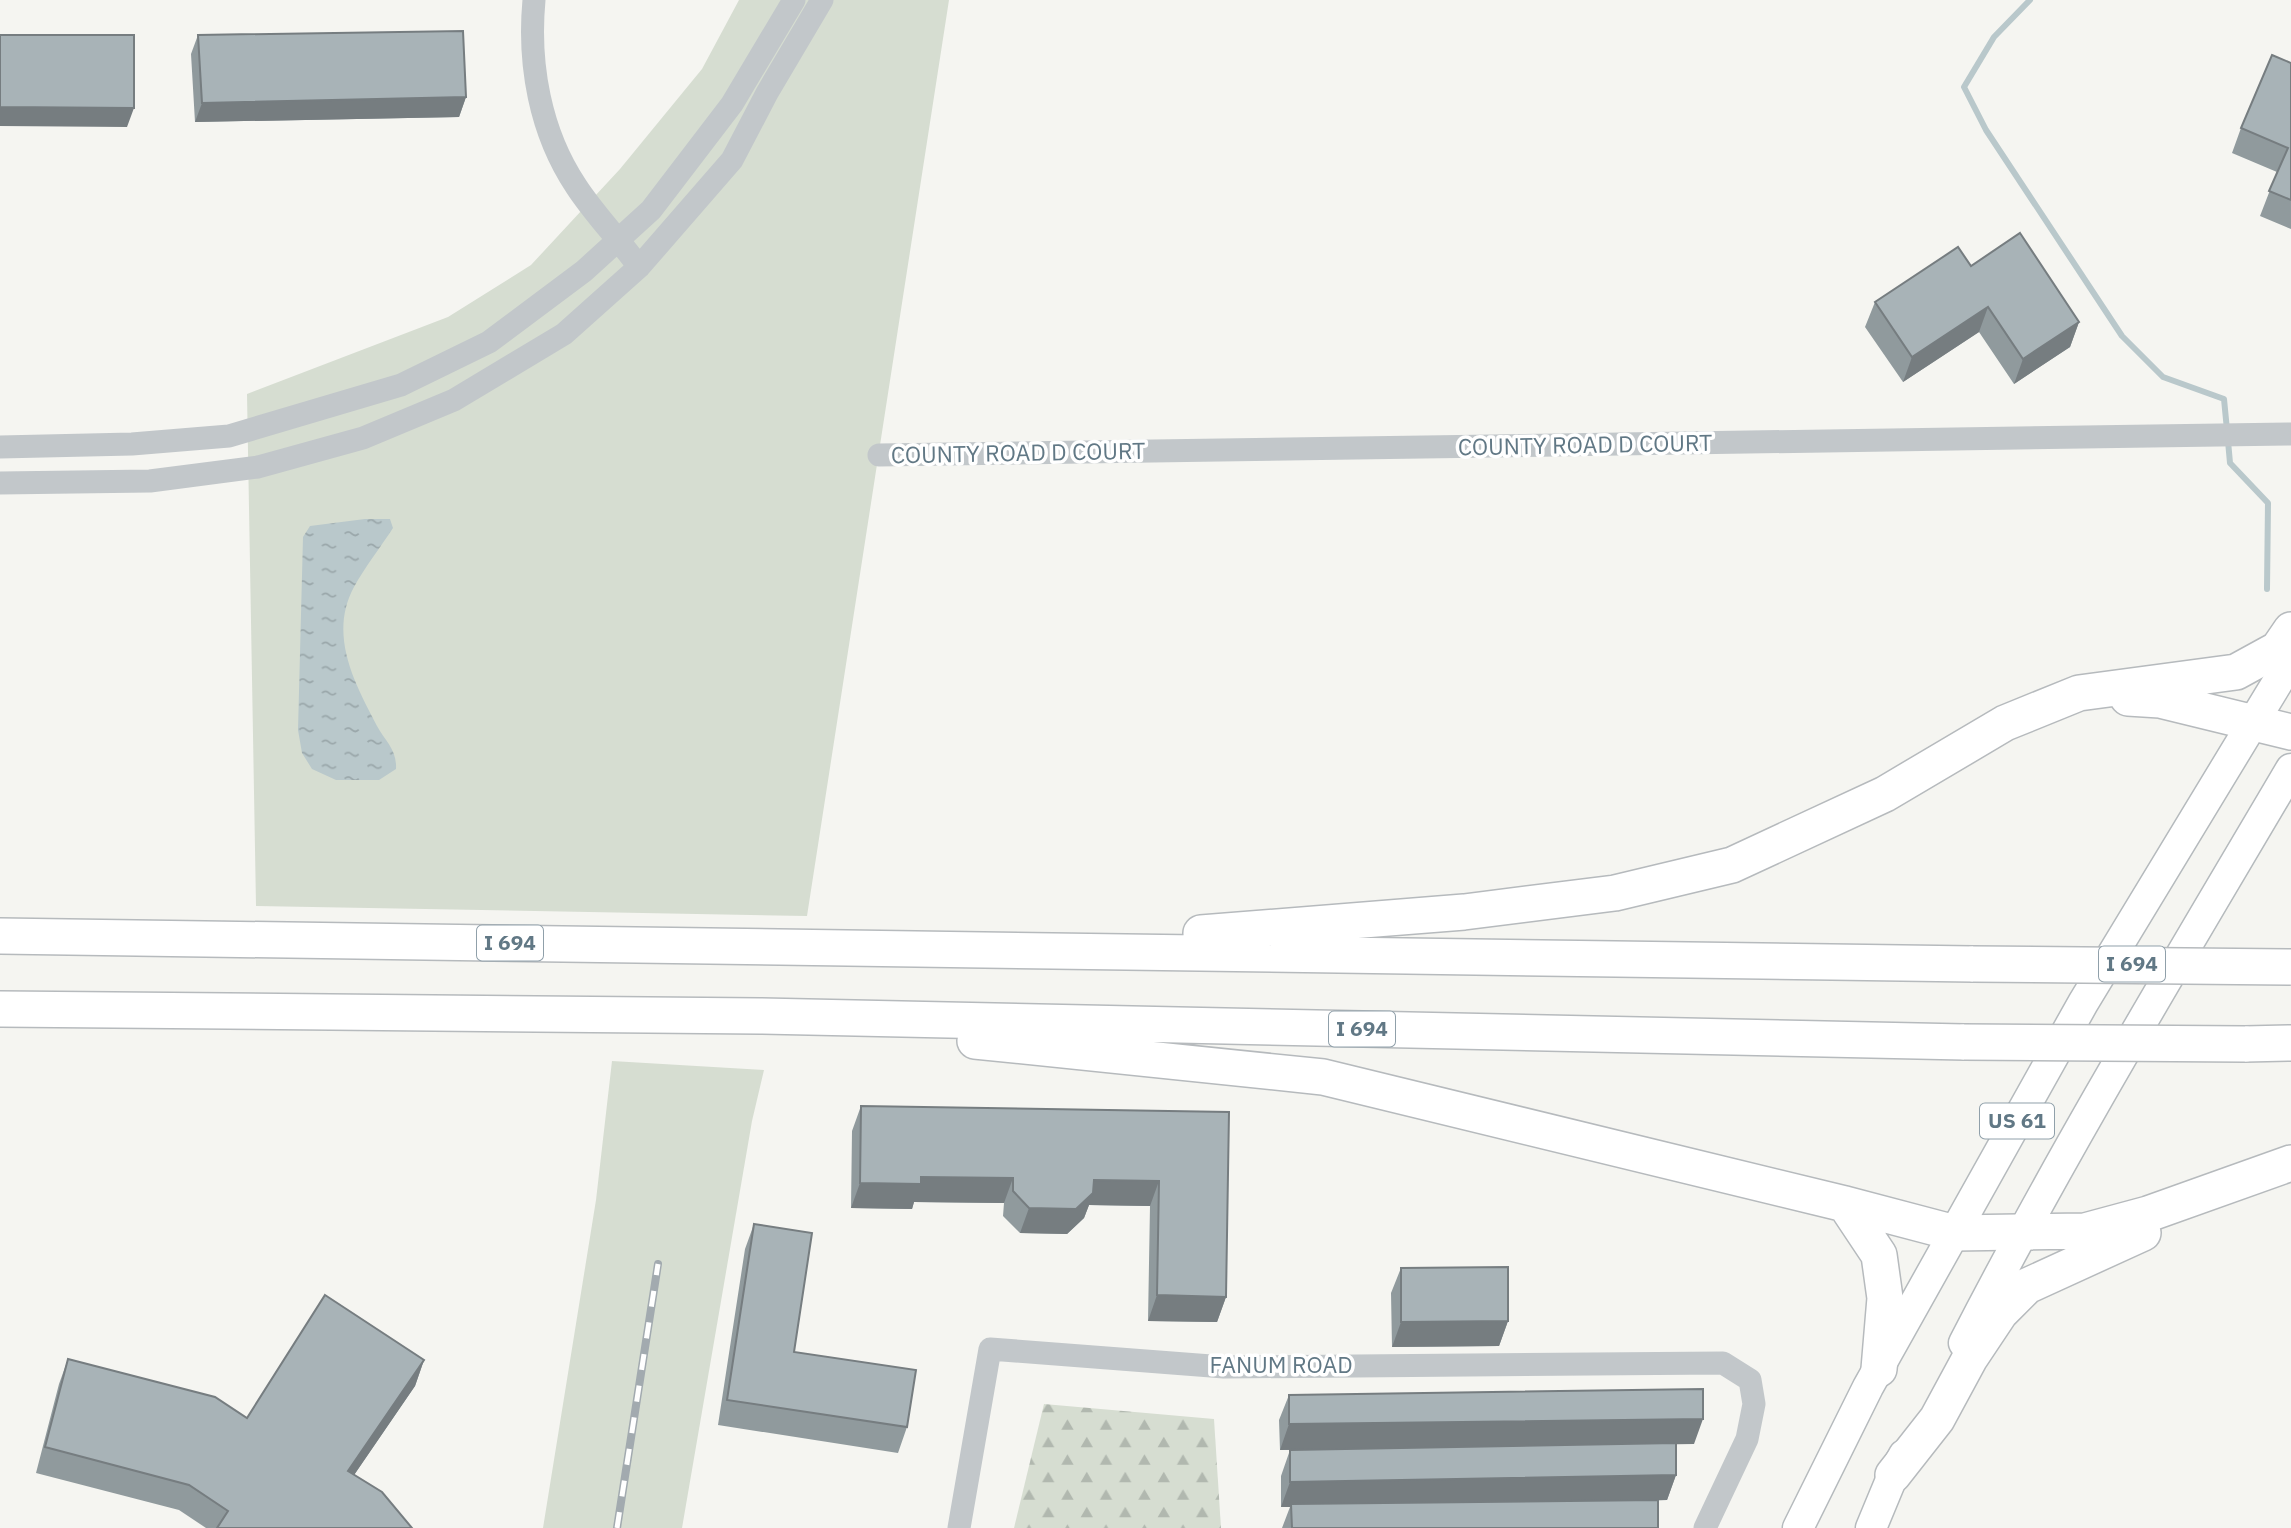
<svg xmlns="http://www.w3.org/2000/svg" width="2291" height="1528" viewBox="0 0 2291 1528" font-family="'IBM Plex Sans',sans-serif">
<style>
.forest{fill:url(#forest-firs)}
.park{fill:#d6ddd1}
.water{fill:url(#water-ripples)}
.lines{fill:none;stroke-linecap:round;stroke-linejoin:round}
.stream{stroke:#b9c8cb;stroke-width:6}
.major-casing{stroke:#b5babd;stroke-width:33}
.highway-casing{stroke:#b6babd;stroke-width:38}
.minor{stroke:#c2c7ca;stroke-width:23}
.major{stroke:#fff;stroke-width:30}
.highway{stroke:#fff;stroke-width:35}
.rail-casing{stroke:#a2aaaf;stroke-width:8}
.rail{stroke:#fff;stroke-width:5;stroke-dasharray:16;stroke-linecap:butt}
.highway-bridge-casing{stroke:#b6babd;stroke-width:38;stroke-linecap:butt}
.highway-bridge{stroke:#fff;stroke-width:35}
.wall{fill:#909a9d}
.shaded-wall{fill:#767d80}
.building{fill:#a8b3b7;stroke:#767d80;stroke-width:2}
.labels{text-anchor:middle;stroke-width:7;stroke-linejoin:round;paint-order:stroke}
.shield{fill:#fff;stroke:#90a0aa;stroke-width:2}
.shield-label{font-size:21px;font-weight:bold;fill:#617885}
.street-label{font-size:23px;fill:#617885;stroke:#fff}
</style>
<defs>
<pattern id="forest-firs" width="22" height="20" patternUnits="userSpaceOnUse" patternTransform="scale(1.75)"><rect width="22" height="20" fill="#d6ddd1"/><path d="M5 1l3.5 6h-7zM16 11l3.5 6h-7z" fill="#b1b8af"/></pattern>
<pattern id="water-ripples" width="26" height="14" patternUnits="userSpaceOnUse" patternTransform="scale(1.75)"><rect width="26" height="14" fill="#b9c8cb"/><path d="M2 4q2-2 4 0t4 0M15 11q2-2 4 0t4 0" fill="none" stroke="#9aa7aa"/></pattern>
</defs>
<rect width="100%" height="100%" fill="#f5f5f1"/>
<path class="forest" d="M 1044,1404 L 1214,1419 L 1221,1528 L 1014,1528 Z"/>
<path class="park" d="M 739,0 L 949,0 L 807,916 L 256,906 L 247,394 L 448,317 L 531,265 L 620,169 L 702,69 Z
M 612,1061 L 764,1070 L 752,1121 L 682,1528 L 543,1528 L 596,1200 Z"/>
<path class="water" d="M 365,519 L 390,519 L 393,528 C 380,548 365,567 354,587 C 328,635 355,684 377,726 C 386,742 397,750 396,769 L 379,780 L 336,780 L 312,769 L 302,753 L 298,730 L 303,537 L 310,526 Z"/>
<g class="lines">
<path class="stream" d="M 2030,0 L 1994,37 L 1964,87 L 1986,130 L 2122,336 L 2163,377 L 2224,399 L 2227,430
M 2228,441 L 2230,463 L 2268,503 L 2267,589"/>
<defs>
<path id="major" d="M 1964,1343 C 2065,1147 2179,959 2291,769
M 1798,1528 L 1868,1387 L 2083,1003 L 2291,660
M 1871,1528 L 1893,1475 L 1904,1455"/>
<path id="highway" d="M 2128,698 L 2160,700 L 2291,732
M 1201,933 L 1464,912 L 1615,893 L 1732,865 L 1885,794 L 2005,723 L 2079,693 L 2236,672 L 2278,649 L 2291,630
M 0,936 L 1973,964
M 0,1009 L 760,1016 L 1964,1042
M 975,1041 L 1323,1077 L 1845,1204 L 1955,1233 L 2085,1231 L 2148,1214 L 2291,1163
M 2245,1044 L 2291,1043
M 1845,1204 L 1879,1255 L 1885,1298 L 1879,1369
M 1893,1475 L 1937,1419 L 1970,1358 L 2000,1313 L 2027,1286 L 2143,1233"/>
</defs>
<use href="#major" class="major-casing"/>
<use href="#highway" class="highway-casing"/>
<path class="minor" d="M 534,0 C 528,64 540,132 576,186 C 594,214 619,239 639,267
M 0,447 L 132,444 L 229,436 L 401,385 L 489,342 L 584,271 L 651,210 L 732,104 L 794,0
M 879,455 L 2291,434
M 0,483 L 150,481 L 258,467 L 363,438 L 454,400 L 564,334 L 639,267 L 732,160 L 767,93 L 822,0
M 959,1528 L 990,1349 L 1224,1367 L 1723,1363 L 1750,1380 L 1754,1404 L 1747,1439 L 1705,1528"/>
<use href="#major" class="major"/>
<use href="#highway" class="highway"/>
<defs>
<path id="rail" d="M 617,1528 L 658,1264"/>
</defs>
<use href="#rail" class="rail-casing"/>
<use href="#rail" class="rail"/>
<defs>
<path id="highway-bridge" d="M 1973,964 L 2291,967
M 1964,1042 L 2245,1044"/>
</defs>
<use href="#highway-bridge" class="highway-bridge-casing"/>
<use href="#highway-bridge" class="highway-bridge"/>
</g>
<path class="wall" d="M 198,35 L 466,97 L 459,117 L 195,122 L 191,54 Z
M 2291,63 L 2291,229 L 2260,216 L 2277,172 L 2232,153 L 2241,128 Z
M 1971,266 L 2079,322 L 2070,347 L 2014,384 L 1979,332 L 1903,382 L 1865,327 L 1875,302 Z
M 861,1106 L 1229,1112 L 1226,1297 L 1217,1322 L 1148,1321 L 1150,1206 L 1089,1205 L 1084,1218 L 1067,1234 L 1020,1233 L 1003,1216 L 1004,1203 L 914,1202 L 912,1209 L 851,1208 L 852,1131 Z
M 754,1224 L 794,1352 L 907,1427 L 898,1453 L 718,1425 L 745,1249 Z
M 1401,1268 L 1508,1321 L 1499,1346 L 1392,1347 L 1391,1293 Z
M 68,1359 L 247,1418 L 424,1360 L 415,1386 L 354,1475 L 412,1528 L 206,1528 L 179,1510 L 36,1473 L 59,1384 Z
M 1289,1395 L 1694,1444 L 1676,1444 L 1676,1475 L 1667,1500 L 1633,1501 L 1658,1528 L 1282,1528 L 1290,1507 L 1281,1507 L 1281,1476 L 1290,1450 L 1473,1447 L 1280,1450 L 1279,1420 Z"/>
<path class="shaded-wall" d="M 466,97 L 459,117 L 195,122 L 202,103 Z
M 0,107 L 134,108 L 127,127 L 0,126 Z
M 1988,307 L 1979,332 L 1903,382 L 1912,357 Z
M 2079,322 L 2070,347 L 2014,384 L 2023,359 Z
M 921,1177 L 1013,1178 L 1004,1203 L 914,1202 L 912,1209 L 851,1208 L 860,1183 Z
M 1094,1180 L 1159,1181 L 1150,1206 L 1089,1205 L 1084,1218 L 1067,1234 L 1020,1233 L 1029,1208 Z
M 1157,1295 L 1226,1297 L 1217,1322 L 1148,1321 Z
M 1508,1321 L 1499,1346 L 1392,1347 L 1401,1322 Z
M 424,1360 L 415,1386 L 339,1497 L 348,1471 Z
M 1703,1419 L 1694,1444 L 1280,1450 L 1289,1424 Z
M 1676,1475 L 1667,1500 L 1291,1507 L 1291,1504 L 1290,1507 L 1281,1507 L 1290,1482 Z"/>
<path class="building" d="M 463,31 L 466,97 L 202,103 L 198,35 Z
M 0,35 L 134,35 L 134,108 L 0,107 Z
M 2272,55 L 2291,63 L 2291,200 L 2269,191 L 2288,148 L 2241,128 Z
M 2020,233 L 2079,322 L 2023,359 L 1988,307 L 1912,357 L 1875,302 L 1958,247 L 1971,266 Z
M 861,1106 L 1229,1112 L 1226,1297 L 1157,1295 L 1159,1181 L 1094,1180 L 1093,1193 L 1076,1209 L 1029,1208 L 1013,1191 L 1013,1178 L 921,1177 L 921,1184 L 860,1183 Z
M 754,1224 L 812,1233 L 794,1352 L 916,1370 L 907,1427 L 727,1400 Z
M 1508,1267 L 1508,1321 L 1401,1322 L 1401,1268 Z
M 325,1295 L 424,1360 L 348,1471 L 382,1492 L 412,1528 L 217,1528 L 228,1511 L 189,1485 L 45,1447 L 68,1359 L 215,1397 L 247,1418 Z
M 1703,1389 L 1703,1419 L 1289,1424 L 1289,1395 Z
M 1676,1443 L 1676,1475 L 1290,1482 L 1290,1450 Z
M 1658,1500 L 1658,1528 L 1292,1528 L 1291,1504 Z"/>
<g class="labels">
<g class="shield">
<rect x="477" y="925.5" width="66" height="35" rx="5"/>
<rect x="2099" y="946.5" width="66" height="35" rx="5"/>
<rect x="1329" y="1011.5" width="66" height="35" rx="5"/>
<rect x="1980" y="1103.5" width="74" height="35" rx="5"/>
</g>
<g class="shield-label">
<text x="510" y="950">I 694</text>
<text x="2132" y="971">I 694</text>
<text x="1362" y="1036">I 694</text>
<text x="2017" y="1128">US 61</text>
</g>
<g class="street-label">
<text transform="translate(1585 445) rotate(-1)" y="8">COUNTY ROAD D COURT</text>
<text transform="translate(1018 453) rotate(-1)" y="8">COUNTY ROAD D COURT</text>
<text x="1281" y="1373">FANUM ROAD</text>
</g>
</g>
</svg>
